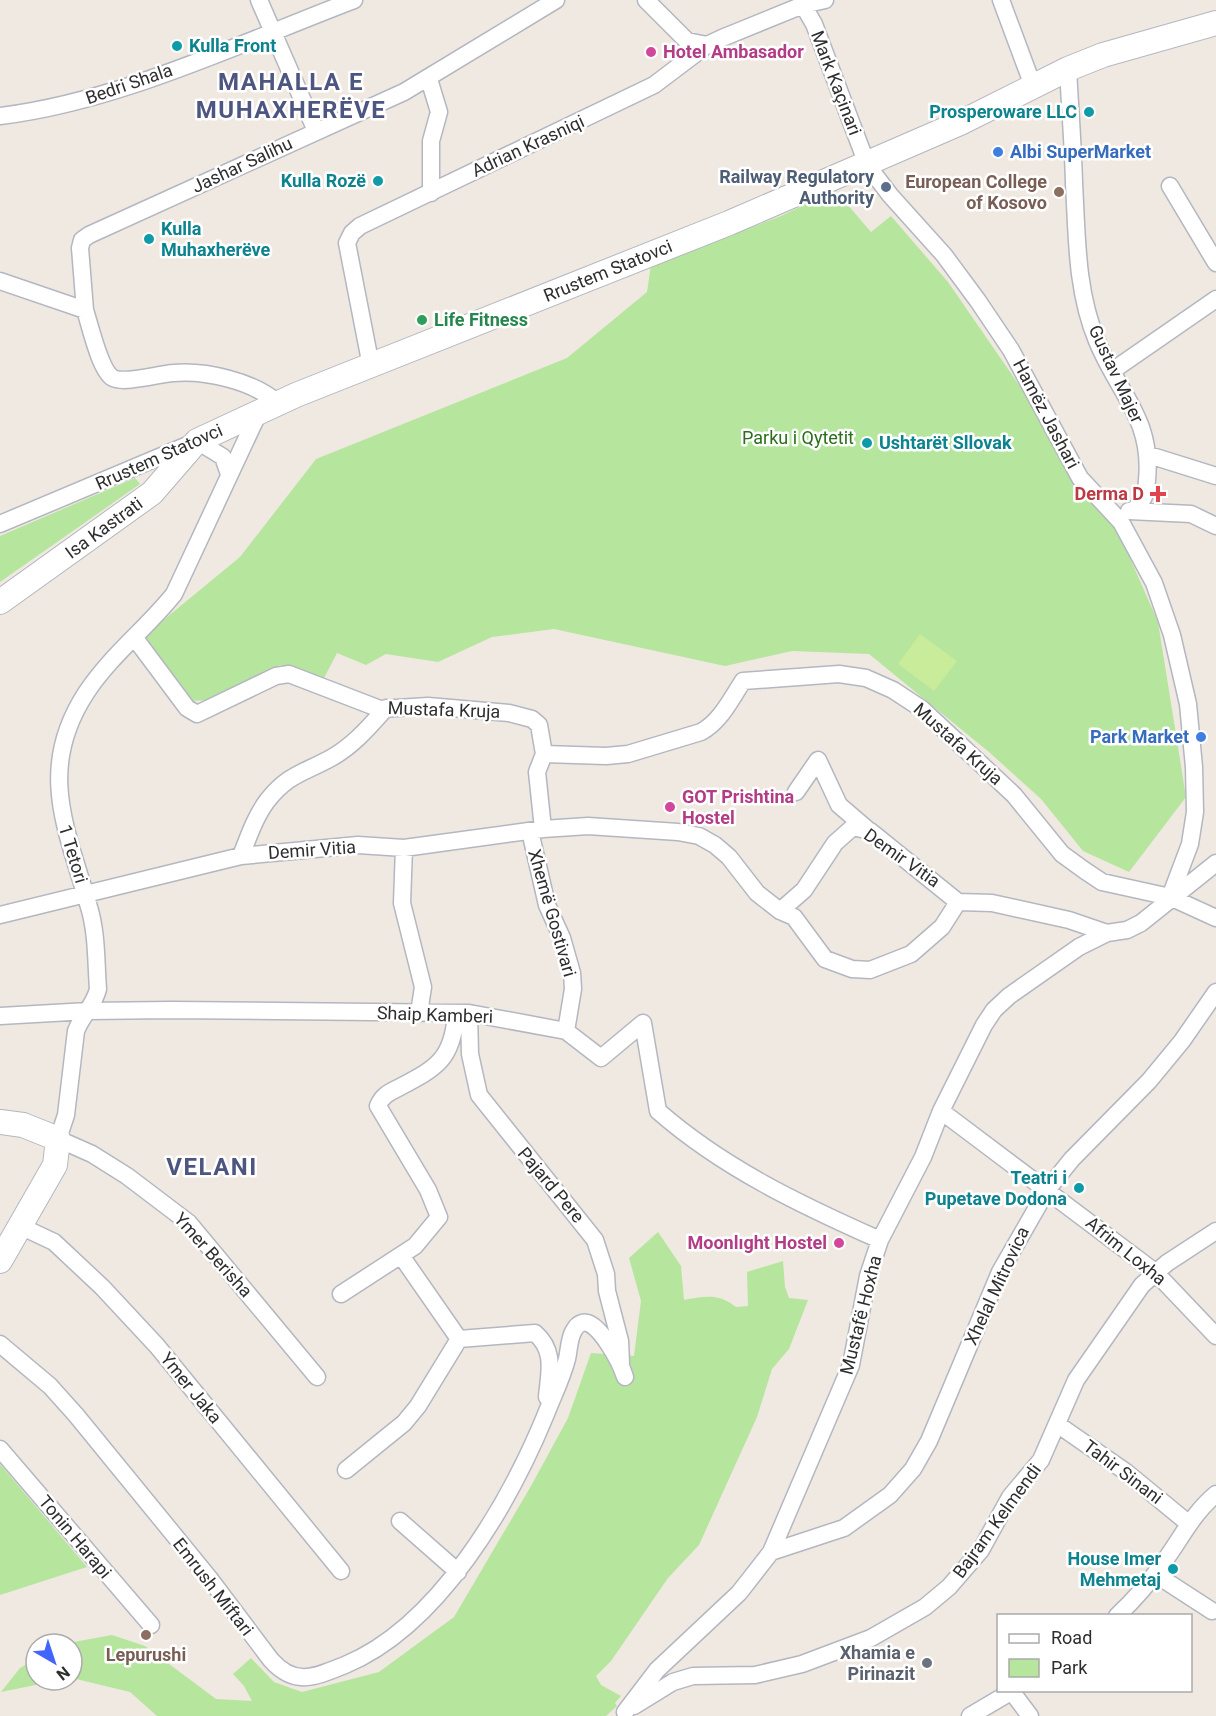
<svg xmlns="http://www.w3.org/2000/svg" width="1216" height="1716" viewBox="0 0 1216 1716" font-family="Roboto,sans-serif">
<style>
.green{fill:#b6e59e}
.pitch{fill:#c9ec9a}
.lines{fill:none;stroke-linecap:round;stroke-linejoin:round}
.street-casing{stroke:#b4b7c1;stroke-width:19}
.secondary-casing{stroke:#b4b7c1;stroke-width:26}
.street{stroke:#fff;stroke-width:16}
.secondary{stroke:#fff;stroke-width:24}
.culture-dot{fill:#0f9aa8;stroke:#fff;stroke-width:2}
.hotel-dot{fill:#d1479c;stroke:#fff;stroke-width:2}
.shop-dot{fill:#3f7fe0;stroke:#fff;stroke-width:2}
.service-dot{fill:#5c6f8a;stroke:#fff;stroke-width:2}
.education-dot{fill:#8d6e63;stroke:#fff;stroke-width:2}
.leisure-dot{fill:#2e9e5b;stroke:#fff;stroke-width:2}
.health-dot{fill:#e0444e;stroke:#fff;stroke-width:2}
.worship-dot{fill:#6b7280;stroke:#fff;stroke-width:2}
.labels{text-anchor:middle;stroke-width:5;stroke-linejoin:round;paint-order:stroke}
.culture-label{font-size:18px;font-weight:bold;fill:#0d838f;stroke:#fff;text-anchor:end}
.hotel-label{font-size:18px;font-weight:bold;fill:#b23c85;stroke:#fff;text-anchor:start}
.street-label{font-size:18px;fill:#2e2e2e;stroke:#fff}
.shop-label{font-size:18px;font-weight:bold;fill:#366cbe;stroke:#fff;text-anchor:start}
.service-label{font-size:18px;font-weight:bold;fill:#4e5e75;stroke:#fff;text-anchor:end}
.education-label{font-size:18px;font-weight:bold;fill:#785e54;stroke:#fff;text-anchor:end}
.leisure-label{font-size:18px;font-weight:bold;fill:#27864d;stroke:#fff;text-anchor:start}
.park-label{font-size:18px;fill:#2c6e1b;stroke:#fff}
.health-label{font-size:18px;font-weight:bold;fill:#be3a42;stroke:#fff;text-anchor:end}
.worship-label{font-size:18px;font-weight:bold;fill:#5b616d;stroke:#fff;text-anchor:end}
.district-label{font-size:24px;font-weight:bold;letter-spacing:1.5px;fill:#4d5680;stroke:#fff}
</style>
<rect width="100%" height="100%" fill="#efe9e1"/>
<path class="green" d="M 835,190 L 871,232 L 891,216 L 948,282 L 1115,524 L 1158,622 L 1186,797 L 1129,872 L 1083,851 L 1041,799 L 989,752 L 869,654 L 792,651 L 725,666 L 554,629 L 492,637 L 438,662 L 386,654 L 366,665 L 337,653 L 323,680 L 280,665 L 210,700 L 189,701 L 144,636 L 240,557 L 316,459 L 567,358 L 647,292 L 651,265 L 781,216 Z
M 135,478 L 140,484 L 0,582 L 0,536 Z
M 658,1232 L 681,1266 L 684,1300 C 703,1296 720,1293 736,1307 L 748,1306 L 747,1272 L 783,1261 L 785,1287 L 789,1298 L 808,1300 L 789,1349 L 772,1369 L 757,1417 L 699,1545 L 668,1578 L 611,1661 L 596,1676 L 601,1685 L 621,1696 L 615,1703 L 617,1706 L 606,1716 L 157,1716 L 130,1692 L 72,1678 L 72,1644 L 63,1644 L 112,1635 L 145,1646 L 216,1699 L 252,1701 L 244,1686 L 233,1674 L 251,1658 L 274,1682 L 302,1692 L 379,1672 L 454,1617 L 531,1486 L 568,1418 L 591,1353 L 634,1356 L 641,1301 L 629,1258 Z
M 0,1464 L 87,1567 L 0,1595 Z
M 36,1659 L 36,1680 L 60,1680 L 1,1692 L 20,1668 Z"/>
<path class="pitch" d="M 920,634 L 957,661 L 934,691 L 898,664 Z"/>
<g class="lines">
<defs>
<path id="street" d="M 259,0 L 316,131
M 646,0 L 687,41 L 707,45
M 1001,0 L 1033,86
M 803,5 L 814,24 L 862,151 L 874,174 L 890,195 L 944,255 L 978,301 L 1011,350 L 1080,478 L 1121,522 L 1154,583 L 1172,635 L 1188,704 L 1194,767 L 1195,812 L 1190,844 L 1170,897
M 1068,69 C 1070,107 1073,145 1074,183 C 1077,236 1076,291 1097,341 C 1118,393 1153,419 1147,480 C 1146,494 1144,502 1132,511
M 429,79 L 439,112 L 431,141 L 431,193
M 0,116 C 118,102 243,42 354,0
M 1170,186 L 1216,263
M 0,281 L 85,310 C 90,325 100,371 113,378 C 124,384 159,374 173,373 C 205,370 253,381 278,403
M 85,310 L 80,248 L 82,240 L 89,235 L 404,92 L 556,0
M 371,366 L 347,243 L 352,233 L 360,226 L 654,85 L 707,45 L 722,38 L 803,5 L 825,0
M 1112,371 L 1216,299
M 259,412 L 174,594 C 146,629 111,655 86,693 C 36,770 67,829 89,907 C 97,933 96,963 98,989 C 94,1006 82,1015 76,1031 L 66,1115 L 58,1139 L 92,1154 L 127,1176 L 189,1223 L 317,1377
M 1149,455 L 1216,476
M 1129,511 L 1191,514 L 1216,526
M 0,524 L 197,441 L 223,457 L 229,474
M 134,637 L 187,708 L 197,714 L 276,676 L 289,674 L 380,709 L 428,706 L 509,713 L 532,719 L 539,725 L 544,754
M 544,754 L 606,756 L 628,754 L 701,732 C 721,721 731,699 743,681 L 839,674 L 866,678 L 893,690 L 922,709 L 1014,795 L 1062,854 L 1084,870 L 1102,882 L 1170,897 L 1216,918
M 796,792 L 818,760 L 839,805 L 867,829
M 543,829 L 537,772 L 544,754
M 530,831 L 547,905 L 562,938 L 572,973 L 573,989 L 566,1031
M 404,848 L 402,903 L 423,987 L 419,1013
M 241,856 C 248,838 255,817 267,801 C 288,774 304,773 331,758 C 353,746 370,726 386,708
M 780,911 L 804,890 L 835,843 L 853,827 L 870,831 L 958,902 L 992,903 L 1069,920 L 1107,933
M 0,915 L 241,856 L 358,845 L 404,848 L 543,829 L 588,826 L 678,832 L 699,836 L 715,845 L 729,857 L 757,893 L 780,911 L 794,917 L 825,959 L 852,969 L 870,970 L 911,954 L 942,927 L 958,902
M 469,1013 L 470,1054 L 479,1095 L 595,1240 L 606,1274 L 607,1291 L 620,1341 L 621,1363
M 0,1016 L 88,1011 L 171,1010 L 469,1013 L 566,1031 L 601,1058 L 643,1023 L 658,1111 C 723,1168 801,1205 880,1240
M 941,1111 L 1155,1272 L 1216,1336
M 20,1226 L 54,1242 L 102,1287 L 157,1346 L 341,1571
M 402,1257 L 459,1339
M 341,1294 L 415,1246 L 439,1217 L 428,1190 L 378,1106 C 382,1096 388,1093 398,1088 C 436,1068 453,1060 456,1013
M 459,1339 L 535,1333 C 556,1351 549,1373 547,1397
M 0,1344 L 50,1386 L 76,1415 L 210,1579 L 271,1660 C 295,1687 315,1677 345,1665 C 439,1626 509,1504 546,1414 C 553,1396 562,1378 567,1359 C 569,1350 569,1340 573,1332 C 575,1328 578,1324 582,1323 C 598,1318 621,1364 625,1377
M 1057,1424 L 1126,1472 L 1188,1523
M 0,1449 L 151,1625
M 346,1470 L 404,1423 L 418,1406 L 459,1339
M 400,1521 L 458,1572
M 771,1552 L 844,1528 L 890,1495 L 913,1469 L 929,1441 L 1000,1272 L 1047,1190 L 1072,1159 L 1149,1081 L 1182,1041 L 1216,992
M 1155,1574 L 1212,1611
M 1117,1616 C 1134,1600 1149,1583 1163,1563 C 1181,1539 1192,1514 1216,1494
M 1012,1692 L 1030,1716
M 634,1706 L 673,1682 L 693,1676 L 755,1675 L 802,1664 L 871,1638 L 925,1607 L 949,1587 L 981,1550 L 1010,1497 L 1041,1460 L 1076,1380 L 1142,1285 L 1167,1263 L 1216,1231
M 625,1712 L 657,1670 L 739,1593 L 771,1552 L 851,1365 L 868,1276 L 880,1240 L 923,1157 L 941,1111 L 984,1025 L 994,1010 L 1009,996 L 1079,947 L 1107,933 L 1127,930 L 1141,923 L 1216,863
M 970,1716 L 1014,1690"/>
<path id="secondary" d="M 0,602 L 152,493 L 197,441 L 296,395 L 729,223 L 960,123 L 1068,69 L 1103,55 L 1216,23
M 0,1122 L 23,1125 L 58,1139 L 55,1165 L 0,1261"/>
</defs>
<use href="#street" class="street-casing"/>
<use href="#secondary" class="secondary-casing"/>
<use href="#street" class="street"/>
<use href="#secondary" class="secondary"/>
</g>
<g class="culture-dot">
<circle cx="177" cy="46" r="6"/>
<circle cx="1089" cy="112" r="6"/>
<circle cx="378" cy="181" r="6"/>
<circle cx="149" cy="239" r="6"/>
<circle cx="867" cy="443" r="6"/>
<circle cx="1079" cy="1188" r="6"/>
<circle cx="1173" cy="1569" r="6"/>
</g>
<g class="hotel-dot">
<circle cx="651" cy="52" r="6"/>
<circle cx="670" cy="807" r="6"/>
<circle cx="839" cy="1243" r="6"/>
</g>
<g class="shop-dot">
<circle cx="998" cy="152" r="6"/>
<circle cx="1201" cy="737" r="6"/>
</g>
<circle class="service-dot" cx="886" cy="187" r="6"/>
<g class="education-dot">
<circle cx="1059" cy="192" r="6"/>
<circle cx="146" cy="1635" r="6"/>
</g>
<circle class="leisure-dot" cx="422" cy="320" r="6"/>
<path class="health-dot" d="M1155 485h6v6h6v6h-6v6h-6v-6h-6v-6h6z"/>
<circle class="worship-dot" cx="927" cy="1663" r="6"/>
<g class="labels">
<g class="culture-label">
<text x="189" y="52" text-anchor="start">Kulla Front</text>
<text x="1077" y="118">Prosperoware LLC</text>
<text x="366" y="187">Kulla Rozë</text>
<text x="161" y="235" text-anchor="start">Kulla<tspan x="161" dy="21">Muhaxherëve</tspan></text>
<text x="879" y="449" text-anchor="start">Ushtarët Sllovak</text>
<text x="1067" y="1184">Teatri i<tspan x="1067" dy="21">Pupetave Dodona</tspan></text>
<text x="1161" y="1565">House Imer<tspan x="1161" dy="21">Mehmetaj</tspan></text>
</g>
<g class="hotel-label">
<text x="663" y="58">Hotel Ambasador</text>
<text x="682" y="803">GOT Prishtina<tspan x="682" dy="21">Hostel</tspan></text>
<text x="827" y="1249" text-anchor="end">Moonlıght Hostel</text>
</g>
<g class="street-label">
<text transform="translate(836 83) rotate(69)" y="6">Mark Kaçinari</text>
<text transform="translate(129 84) rotate(-19)" y="6">Bedri Shala</text>
<text transform="translate(528 146) rotate(-25)" y="6">Adrian Krasniqi</text>
<text transform="translate(242 165) rotate(-25)" y="6">Jashar Salihu</text>
<text transform="translate(608 271) rotate(-22)" y="6">Rrustem Statovci</text>
<text transform="translate(1116 374) rotate(65)" y="6">Gustav Majer</text>
<text transform="translate(1046 414) rotate(62)" y="6">Hamëz Jashari</text>
<text transform="translate(159 457) rotate(-24)" y="6">Rrustem Statovci</text>
<text transform="translate(104 528) rotate(-36)" y="6">Isa Kastrati</text>
<text transform="translate(444 710) rotate(2)" y="6">Mustafa Kruja</text>
<text transform="translate(958 744) rotate(42)" y="6">Mustafa Kruja</text>
<text transform="translate(312 850) rotate(-4)" y="6">Demir Vitia</text>
<text transform="translate(73 854) rotate(73)" y="6">1 Tetori</text>
<text transform="translate(902 858) rotate(35)" y="6">Demir Vitia</text>
<text transform="translate(552 913) rotate(74)" y="6">Xhemë Gostivari</text>
<text transform="translate(435 1015) rotate(2)" y="6">Shaip Kamberi</text>
<text transform="translate(551 1185) rotate(50)" y="6">Pajard Pere</text>
<text transform="translate(1126 1251) rotate(39)" y="6">Afrim Loxha</text>
<text transform="translate(213 1255) rotate(48)" y="6">Ymer Berisha</text>
<text transform="translate(997 1286) rotate(-65)" y="6">Xhelal Mitrovica</text>
<text transform="translate(861 1315) rotate(-76)" y="6">Mustafë Hoxha</text>
<text transform="translate(191 1388) rotate(51)" y="6">Ymer Jaka</text>
<text transform="translate(1123 1472) rotate(37)" y="6">Tahir Sinani</text>
<text transform="translate(997 1521) rotate(-54)" y="6">Bajram Kelmendi</text>
<text transform="translate(75 1537) rotate(50)" y="6">Tonin Harapi</text>
<text transform="translate(213 1587) rotate(52)" y="6">Emrush Miftari</text>
</g>
<g class="shop-label">
<text x="1010" y="158">Albi SuperMarket</text>
<text x="1189" y="743" text-anchor="end">Park Market</text>
</g>
<g class="service-label">
<text x="874" y="183">Railway Regulatory<tspan x="874" dy="21">Authority</tspan></text>
</g>
<g class="education-label">
<text x="1047" y="188">European College<tspan x="1047" dy="21">of Kosovo</tspan></text>
<text x="146" y="1661" text-anchor="middle">Lepurushi</text>
</g>
<g class="leisure-label">
<text x="434" y="326">Life Fitness</text>
</g>
<g class="park-label">
<text x="798" y="444">Parku i Qytetit</text>
</g>
<g class="health-label">
<text x="1144" y="500">Derma D</text>
</g>
<g class="worship-label">
<text x="915" y="1659">Xhamia e<tspan x="915" dy="21">Pirinazit</tspan></text>
</g>
<g class="district-label">
<text x="291" y="90">MAHALLA E<tspan x="291" dy="28">MUHAXHERËVE</tspan></text>
<text x="212" y="1175">VELANI</text>
</g>
</g>
<rect x="997" y="1614" width="195" height="78" fill="#ffffff" stroke="#ababab" stroke-width="1.5"/>
<rect x="1009" y="1634" width="30" height="9" fill="#ffffff" stroke="#ababab" stroke-width="1.5"/>
<text x="1051" y="1644" font-size="18" fill="#2e2e2e">Road</text>
<rect x="1009" y="1659" width="30" height="18" fill="#b6e59e" stroke="#ababab" stroke-width="1.5"/>
<text x="1051" y="1674" font-size="18" fill="#2e2e2e">Park</text>
<g transform="translate(54 1662) rotate(141)"><circle r="28" fill="#ffffff" stroke="#ababab" stroke-width="1.5"/>
<path d="M0-4.5L10 22L0 15L-10 22Z" fill="#4264fb"/>
<text y="-9" font-size="16" font-weight="bold" text-anchor="middle" fill="#2e2e2e">N</text>
</g>
</svg>
